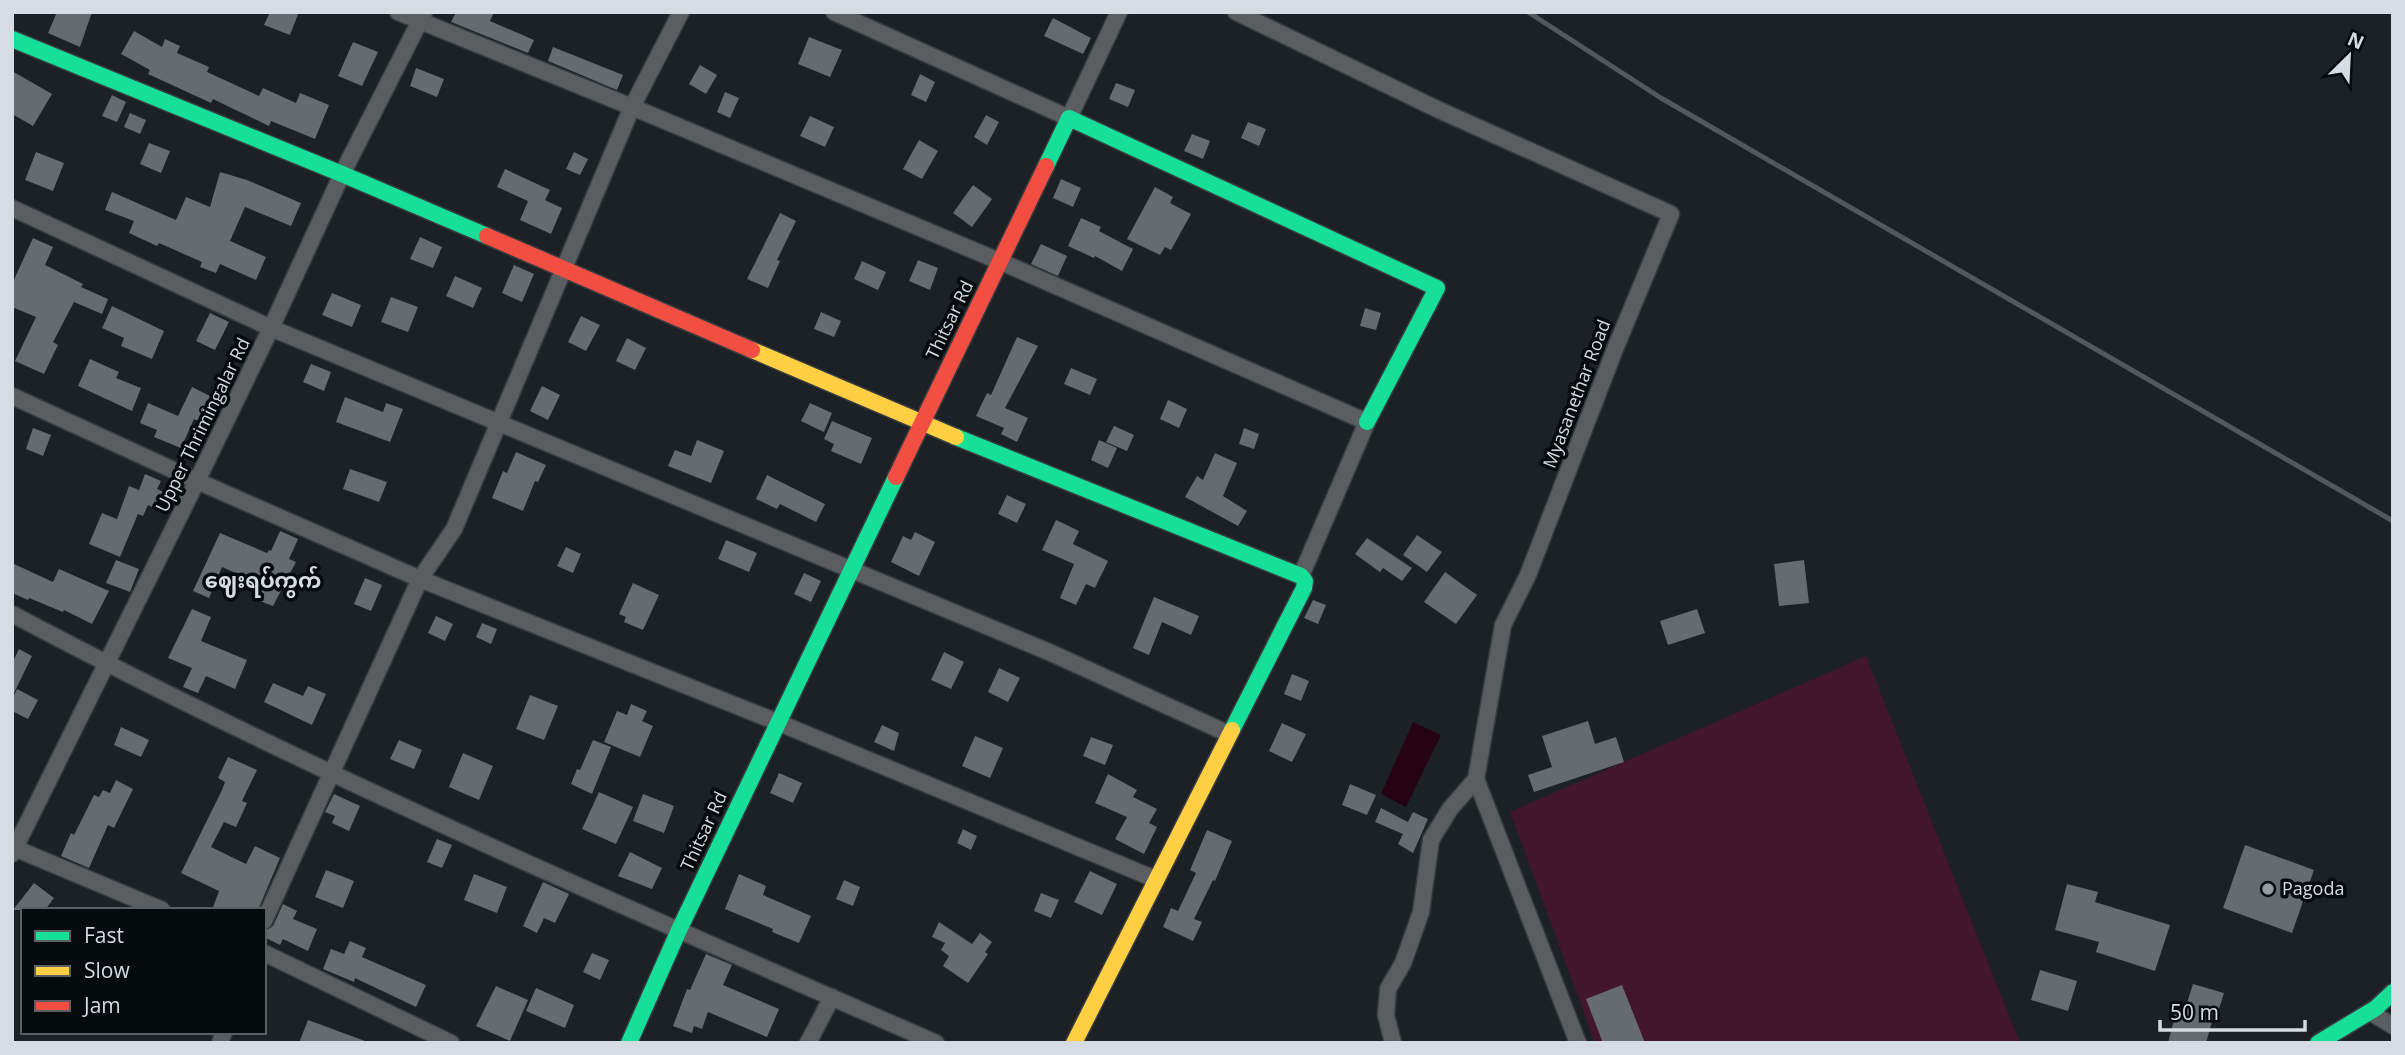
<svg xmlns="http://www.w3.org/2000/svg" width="2405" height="1055" viewBox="0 0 2405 1055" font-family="'Open Sans','Noto Sans Myanmar',sans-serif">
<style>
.green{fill:#42172b}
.water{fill:#260313}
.building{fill:#656b6f}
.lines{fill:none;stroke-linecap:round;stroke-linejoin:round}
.street-casing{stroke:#383c40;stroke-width:19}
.fast-casing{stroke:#383c40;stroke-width:19}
.slow-casing{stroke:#383c40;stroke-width:19}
.jam-casing{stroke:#383c40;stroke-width:19}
.street{stroke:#5a5e61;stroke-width:16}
.fast{stroke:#16e098;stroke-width:16}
.slow{stroke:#ffcf43;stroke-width:16}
.jam{stroke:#f24e42;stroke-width:16}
.rail{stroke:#52585b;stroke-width:5}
.poi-dot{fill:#959ba0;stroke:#060b0e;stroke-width:2.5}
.labels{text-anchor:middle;stroke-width:7;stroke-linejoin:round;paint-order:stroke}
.street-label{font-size:18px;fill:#d6dde2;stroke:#060b0e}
.poi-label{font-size:18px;fill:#d6dde2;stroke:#060b0e;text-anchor:start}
.quarter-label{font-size:21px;font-weight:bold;fill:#d6dde2;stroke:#060b0e}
</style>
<rect width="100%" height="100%" fill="#1b2125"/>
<path class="green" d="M 1866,656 L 2020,1043 L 1595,1043 L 1510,812 Z"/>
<path class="water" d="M 1413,722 L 1441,735 L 1406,807 L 1381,794 Z"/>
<path class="building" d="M 57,12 L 92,12 L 80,47 L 48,33 Z
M 270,12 L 299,12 L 290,35 L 264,25 Z
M 456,12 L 494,12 L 490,21 L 534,40 L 528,53 L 451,22 Z
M 1053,18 L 1091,38 L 1083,54 L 1044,36 Z
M 134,31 L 162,47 L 165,39 L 180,46 L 177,53 L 209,67 L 207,72 L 259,96 L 263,88 L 296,103 L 300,93 L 329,105 L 315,139 L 271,121 L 269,126 L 213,99 L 211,103 L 148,74 L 150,70 L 121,54 Z
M 809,37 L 842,50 L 830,77 L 798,64 Z
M 353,42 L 378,52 L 362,86 L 338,76 Z
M 553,47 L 623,75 L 617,90 L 548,61 Z
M 700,65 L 717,75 L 706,94 L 689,84 Z
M 416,68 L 444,79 L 437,97 L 410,86 Z
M 12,71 L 52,94 L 33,126 L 12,114 Z
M 920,74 L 935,82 L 926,102 L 911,95 Z
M 1116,83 L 1135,90 L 1128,107 L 1109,99 Z
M 725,92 L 739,98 L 730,118 L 717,112 Z
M 112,95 L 126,102 L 117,122 L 102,116 Z
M 130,113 L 146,120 L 140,134 L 124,127 Z
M 986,115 L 999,122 L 987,145 L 974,137 Z
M 810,116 L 834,127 L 825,147 L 800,136 Z
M 1248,122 L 1266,129 L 1259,146 L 1241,138 Z
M 1192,134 L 1210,141 L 1203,159 L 1184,151 Z
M 919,140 L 938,151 L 922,179 L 903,169 Z
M 149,143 L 170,151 L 161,173 L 140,164 Z
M 36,152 L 64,163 L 53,191 L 25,180 Z
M 574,152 L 588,159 L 580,175 L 566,169 Z
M 505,169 L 550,190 L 545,200 L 562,208 L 551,234 L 520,220 L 528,201 L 497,187 Z
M 220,172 L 247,180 L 301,203 L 291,226 L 245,207 L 230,241 L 266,257 L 256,280 L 220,264 L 216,273 L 200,267 L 202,262 L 159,243 L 157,246 L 129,233 L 134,221 L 105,210 L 112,192 L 176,220 L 186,197 L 210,207 Z
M 1061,179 L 1081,188 L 1073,207 L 1053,198 Z
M 973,185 L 992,199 L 972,227 L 953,213 Z
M 1155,187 L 1173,197 L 1170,203 L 1191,214 L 1171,250 L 1165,247 L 1160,255 L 1127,239 Z
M 780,213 L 796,221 L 777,260 L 780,261 L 768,288 L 747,279 Z
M 1081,218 L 1101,227 L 1099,231 L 1133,249 L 1122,271 L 1095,256 L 1094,258 L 1068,246 Z
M 420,237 L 442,247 L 433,268 L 410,259 Z
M 33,238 L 53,247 L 45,265 L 83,284 L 81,287 L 108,299 L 102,314 L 74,302 L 53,342 L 58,345 L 44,374 L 15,361 L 36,317 L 12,307 L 12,284 Z
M 1041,244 L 1067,256 L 1058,276 L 1031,264 Z
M 918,260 L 938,268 L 930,290 L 909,281 Z
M 862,261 L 886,272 L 878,290 L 854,279 Z
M 514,265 L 534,274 L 522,302 L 502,293 Z
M 455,276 L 482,288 L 473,308 L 446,296 Z
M 332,293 L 361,305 L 352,327 L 322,315 Z
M 391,297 L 418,307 L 408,332 L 381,322 Z
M 112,306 L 164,331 L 152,359 L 121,346 L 124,338 L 102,328 Z
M 1365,308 L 1381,313 L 1376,330 L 1360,326 Z
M 821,312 L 841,321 L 834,337 L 814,329 Z
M 210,313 L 229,322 L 215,350 L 196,341 Z
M 581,316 L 600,325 L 586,351 L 568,342 Z
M 1017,337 L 1038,346 L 1005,408 L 1028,418 L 1017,442 L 1001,434 L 1004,428 L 976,416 L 987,393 L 991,395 Z
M 627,338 L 646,348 L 635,370 L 616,361 Z
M 90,359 L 119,372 L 116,378 L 141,388 L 132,411 L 78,386 Z
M 311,364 L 331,372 L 324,391 L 303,382 Z
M 1071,368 L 1097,379 L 1090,395 L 1064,384 Z
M 542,386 L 560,395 L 548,420 L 530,411 Z
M 192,387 L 210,396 L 198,421 L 194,419 L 181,448 L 154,437 L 157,430 L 140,423 L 148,403 L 178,416 Z
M 345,397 L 383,412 L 386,403 L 403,409 L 390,442 L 336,422 Z
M 1168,400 L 1187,409 L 1179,428 L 1160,419 Z
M 810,403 L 832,413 L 824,432 L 801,421 Z
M 832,421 L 872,438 L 861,464 L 831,451 L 834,444 L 824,439 Z
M 1114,426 L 1134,435 L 1127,451 L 1106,442 Z
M 33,428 L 51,435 L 43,456 L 26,449 Z
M 1244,428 L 1259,434 L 1254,449 L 1239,444 Z
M 697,440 L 724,451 L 711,483 L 668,466 L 675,450 L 691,456 Z
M 1099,440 L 1117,448 L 1108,468 L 1091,460 Z
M 516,452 L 546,465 L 538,482 L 535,481 L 523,511 L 492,498 L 503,471 L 507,473 Z
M 1215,453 L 1237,463 L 1223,496 L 1247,511 L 1238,526 L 1185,497 L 1197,476 L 1203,480 Z
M 350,469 L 387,482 L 379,502 L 343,489 Z
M 145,474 L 161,481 L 157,489 L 175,497 L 167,514 L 148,505 L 143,516 L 138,514 L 120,557 L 89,544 L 102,513 L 117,519 L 129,486 L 139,490 Z
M 767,475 L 825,504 L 816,522 L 780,504 L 777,509 L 756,499 Z
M 1007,495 L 1026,504 L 1017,523 L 998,514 Z
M 1056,520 L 1079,531 L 1073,544 L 1108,561 L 1095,588 L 1086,584 L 1076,605 L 1060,598 L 1074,564 L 1042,550 Z
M 280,531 L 298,539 L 289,559 L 296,562 L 273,606 L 257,600 L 263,585 L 222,567 L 209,598 L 193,591 L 220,533 L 267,553 L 269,550 L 271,551 Z
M 915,532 L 935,542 L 919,576 L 891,562 L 903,536 L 911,540 Z
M 1417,535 L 1442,552 L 1427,572 L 1403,555 Z
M 1367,538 L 1412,568 L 1402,581 L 1383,568 L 1380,572 L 1355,554 Z
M 726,540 L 757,553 L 749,572 L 718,559 Z
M 566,547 L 581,554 L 573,573 L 557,566 Z
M 116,560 L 139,569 L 130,592 L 106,583 Z
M 1804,560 L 1809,603 L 1779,606 L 1774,564 Z
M 12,563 L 53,582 L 59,569 L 109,591 L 92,624 L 64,610 L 63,612 L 29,598 L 28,600 L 12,593 Z
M 1445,572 L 1477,595 L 1456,624 L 1424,602 Z
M 804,573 L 821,581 L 811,602 L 794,594 Z
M 365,578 L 382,585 L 371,611 L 354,604 Z
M 633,583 L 659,595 L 643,630 L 624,622 L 626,617 L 619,614 Z
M 1154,597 L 1199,616 L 1191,635 L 1162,622 L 1149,655 L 1133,648 Z
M 1313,600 L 1326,605 L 1318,624 L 1304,618 Z
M 192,609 L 211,617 L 201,641 L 247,660 L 235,689 L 206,676 L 198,693 L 183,687 L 192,668 L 168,658 Z
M 1697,609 L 1705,633 L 1668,645 L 1660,621 Z
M 436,616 L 453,624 L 445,641 L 428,633 Z
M 482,623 L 497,629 L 491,644 L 476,637 Z
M 19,649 L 32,656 L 12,697 L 12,663 Z
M 944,652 L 964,662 L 951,689 L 931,680 Z
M 999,668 L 1020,678 L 1008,702 L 988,692 Z
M 1292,674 L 1309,681 L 1301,701 L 1284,694 Z
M 273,683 L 303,696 L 308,686 L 326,694 L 312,725 L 264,702 Z
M 17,689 L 38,700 L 28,719 L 12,711 L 12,699 Z
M 530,695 L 558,706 L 544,740 L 516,729 Z
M 631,704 L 647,711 L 642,721 L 653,726 L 640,757 L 604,742 L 617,711 L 627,715 Z
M 1588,721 L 1595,744 L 1616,737 L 1624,762 L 1534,792 L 1528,775 L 1552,767 L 1542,736 Z
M 1282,723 L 1306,734 L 1292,762 L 1269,751 Z
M 882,725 L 899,733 L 894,751 L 874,742 Z
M 121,727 L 149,740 L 141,757 L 114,745 Z
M 975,736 L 1003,748 L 990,778 L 962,766 Z
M 1091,737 L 1113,745 L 1105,765 L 1083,756 Z
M 399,740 L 422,750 L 414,769 L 390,759 Z
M 593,740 L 611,747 L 592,794 L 571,784 L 577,769 L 580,770 Z
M 463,753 L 493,766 L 479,800 L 449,787 Z
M 228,757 L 257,770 L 242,801 L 247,803 L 236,827 L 224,822 L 211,847 L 246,864 L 255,846 L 280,858 L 258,910 L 212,910 L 219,891 L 181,873 L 222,790 L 225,782 L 218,778 Z
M 779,773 L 802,783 L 793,803 L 770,793 Z
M 1108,774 L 1137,790 L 1133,797 L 1157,809 L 1149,823 L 1157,827 L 1144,854 L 1115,839 L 1127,817 L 1095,803 Z
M 116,780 L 133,789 L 114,828 L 108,825 L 89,868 L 61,856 L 71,833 L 74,835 L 94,795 L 99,797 L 103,790 L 110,793 Z
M 1350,784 L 1376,795 L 1367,815 L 1342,805 Z
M 599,792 L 633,807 L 616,844 L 582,829 Z
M 334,794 L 360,806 L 349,831 L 332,823 L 335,816 L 325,812 Z
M 643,794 L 674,806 L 664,833 L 633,821 Z
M 1381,808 L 1408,822 L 1413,812 L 1428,819 L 1413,853 L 1398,844 L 1403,834 L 1375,822 Z
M 963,829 L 977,836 L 971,850 L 957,843 Z
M 1207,830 L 1232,841 L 1215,881 L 1213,880 L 1194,919 L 1202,922 L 1193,941 L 1163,927 L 1171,908 L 1178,911 L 1196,873 L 1190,870 Z
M 437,839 L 452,845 L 442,868 L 427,862 Z
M 2245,845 L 2314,870 L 2292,933 L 2223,908 Z
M 630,852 L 662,868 L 652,889 L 618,876 Z
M 326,870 L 354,881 L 343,908 L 315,897 Z
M 1090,871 L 1117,884 L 1102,915 L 1074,902 Z
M 474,874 L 507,887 L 497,913 L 464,900 Z
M 739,874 L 766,886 L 763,895 L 811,916 L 799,943 L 772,932 L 773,929 L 725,909 Z
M 844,880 L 860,887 L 853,906 L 836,899 Z
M 543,882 L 569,894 L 555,923 L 544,918 L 537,933 L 523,926 Z
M 34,883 L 54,898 L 45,910 L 13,910 Z
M 2067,884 L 2098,892 L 2095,902 L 2170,925 L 2155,971 L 2096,952 L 2099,942 L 2055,930 Z
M 1041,893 L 1059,900 L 1051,918 L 1034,911 Z
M 283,904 L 297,911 L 293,919 L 317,929 L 308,951 L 283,939 L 280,945 L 264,937 L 264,931 L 273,926 Z
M 939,922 L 972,944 L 980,933 L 992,942 L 985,952 L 988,954 L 968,983 L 943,966 L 949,956 L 941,950 L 945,943 L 932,937 Z
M 350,941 L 366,948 L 362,957 L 426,985 L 416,1007 L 355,978 L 354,982 L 323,969 L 331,949 L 344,954 Z
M 592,953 L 609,960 L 600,980 L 583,972 Z
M 706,954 L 732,965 L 723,985 L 779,1009 L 767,1037 L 708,1012 L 702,1029 L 694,1026 L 692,1033 L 673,1026 L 687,989 L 690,990 Z
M 2040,970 L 2077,981 L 2068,1011 L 2031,1000 Z
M 2193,984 L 2224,993 L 2218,1012 L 2215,1011 L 2206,1043 L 2168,1043 L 2178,1004 L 2186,1006 Z
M 1622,985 L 1645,1043 L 1603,1043 L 1586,999 Z
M 496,986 L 528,1000 L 510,1041 L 476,1026 Z
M 536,988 L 574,1005 L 565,1028 L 526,1011 Z
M 308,1020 L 365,1041 L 365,1043 L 299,1043 Z"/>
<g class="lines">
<defs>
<path id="street" d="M 398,12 L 632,107 L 999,261 L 1367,422 L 1301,576
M 834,12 L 1069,118 L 1119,12
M 1236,12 L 1439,110 L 1671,214 L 1615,349 L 1528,575 L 1503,625 L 1476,779 L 1578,1043
M 12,208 L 271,328 L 1049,652 L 1229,734
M 12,396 L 197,481 L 420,579 L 777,722 L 1155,879
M 12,614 C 312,773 625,907 936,1043
M 12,847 L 162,910
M 12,854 L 197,481 L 271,328 L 342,174 L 424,13
M 264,921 L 420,579 L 454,529 L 632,107 L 681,12
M 264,953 L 451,1043
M 2370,1012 L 2393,1026
M 220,1043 L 224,1032
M 808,1043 L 832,997
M 1393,1043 L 1386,1015 L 1388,989 L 1403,963 L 1421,912 L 1431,840 L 1450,809 L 1476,779"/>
<path id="fast" d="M 12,39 L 342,174 L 487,236
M 1046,166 L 1069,118 L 1437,288 L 1367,422
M 956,437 L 1301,576 L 1305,581 L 1304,588 L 1232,730
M 629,1043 L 679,930 L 896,477
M 2318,1043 L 2376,1008 L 2393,992"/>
<path id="slow" d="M 752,350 L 956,437
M 1074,1043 L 1232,730"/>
<path id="jam" d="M 487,236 L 752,350
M 896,477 L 1046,166"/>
</defs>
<use href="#street" class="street-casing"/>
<use href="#fast" class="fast-casing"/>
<use href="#slow" class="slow-casing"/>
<use href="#jam" class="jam-casing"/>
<use href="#street" class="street"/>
<use href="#fast" class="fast"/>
<use href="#slow" class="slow"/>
<use href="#jam" class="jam"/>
<path class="rail" d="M 1528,12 L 1661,98 L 2393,521"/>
</g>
<circle class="poi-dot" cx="2268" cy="889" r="7"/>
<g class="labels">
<g class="street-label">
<text transform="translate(950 320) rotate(-64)" y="6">Thitsar Rd</text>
<text transform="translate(1577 394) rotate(-69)" y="6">Myasanethar Road</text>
<text transform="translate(203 425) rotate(-64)" y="6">Upper Thrimingalar Rd</text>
<text transform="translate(704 831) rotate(-65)" y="6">Thitsar Rd</text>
</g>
<g class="poi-label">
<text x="2282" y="895">Pagoda</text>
</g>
<g class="quarter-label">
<text x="263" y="588">ဈေးရပ်ကွက်</text>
</g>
</g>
<rect width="2405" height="1055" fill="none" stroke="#d6dde2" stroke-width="28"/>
<rect x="21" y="908" width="245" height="126" fill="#060b0e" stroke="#595f63" stroke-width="2"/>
<rect x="35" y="931" width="35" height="10" fill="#16e098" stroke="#595f63" stroke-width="2"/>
<text x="84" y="943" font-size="21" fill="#d6dde2">Fast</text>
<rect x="35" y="966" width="35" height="10" fill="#ffcf43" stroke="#595f63" stroke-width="2"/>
<text x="84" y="978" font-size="21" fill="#d6dde2">Slow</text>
<rect x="35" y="1001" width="35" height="10" fill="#f24e42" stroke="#595f63" stroke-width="2"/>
<text x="84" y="1013" font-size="21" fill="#d6dde2">Jam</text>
<g transform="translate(2349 56) rotate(24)" stroke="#060b0e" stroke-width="5" paint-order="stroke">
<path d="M0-5L12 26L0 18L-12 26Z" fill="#d6dde2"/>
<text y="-10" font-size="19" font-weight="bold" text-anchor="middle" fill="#d6dde2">N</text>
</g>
<path d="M2160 1020v10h145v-10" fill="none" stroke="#d6dde2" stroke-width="3.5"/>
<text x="2170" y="1020" font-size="21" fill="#d6dde2" stroke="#060b0e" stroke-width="5" paint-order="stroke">50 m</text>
</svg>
